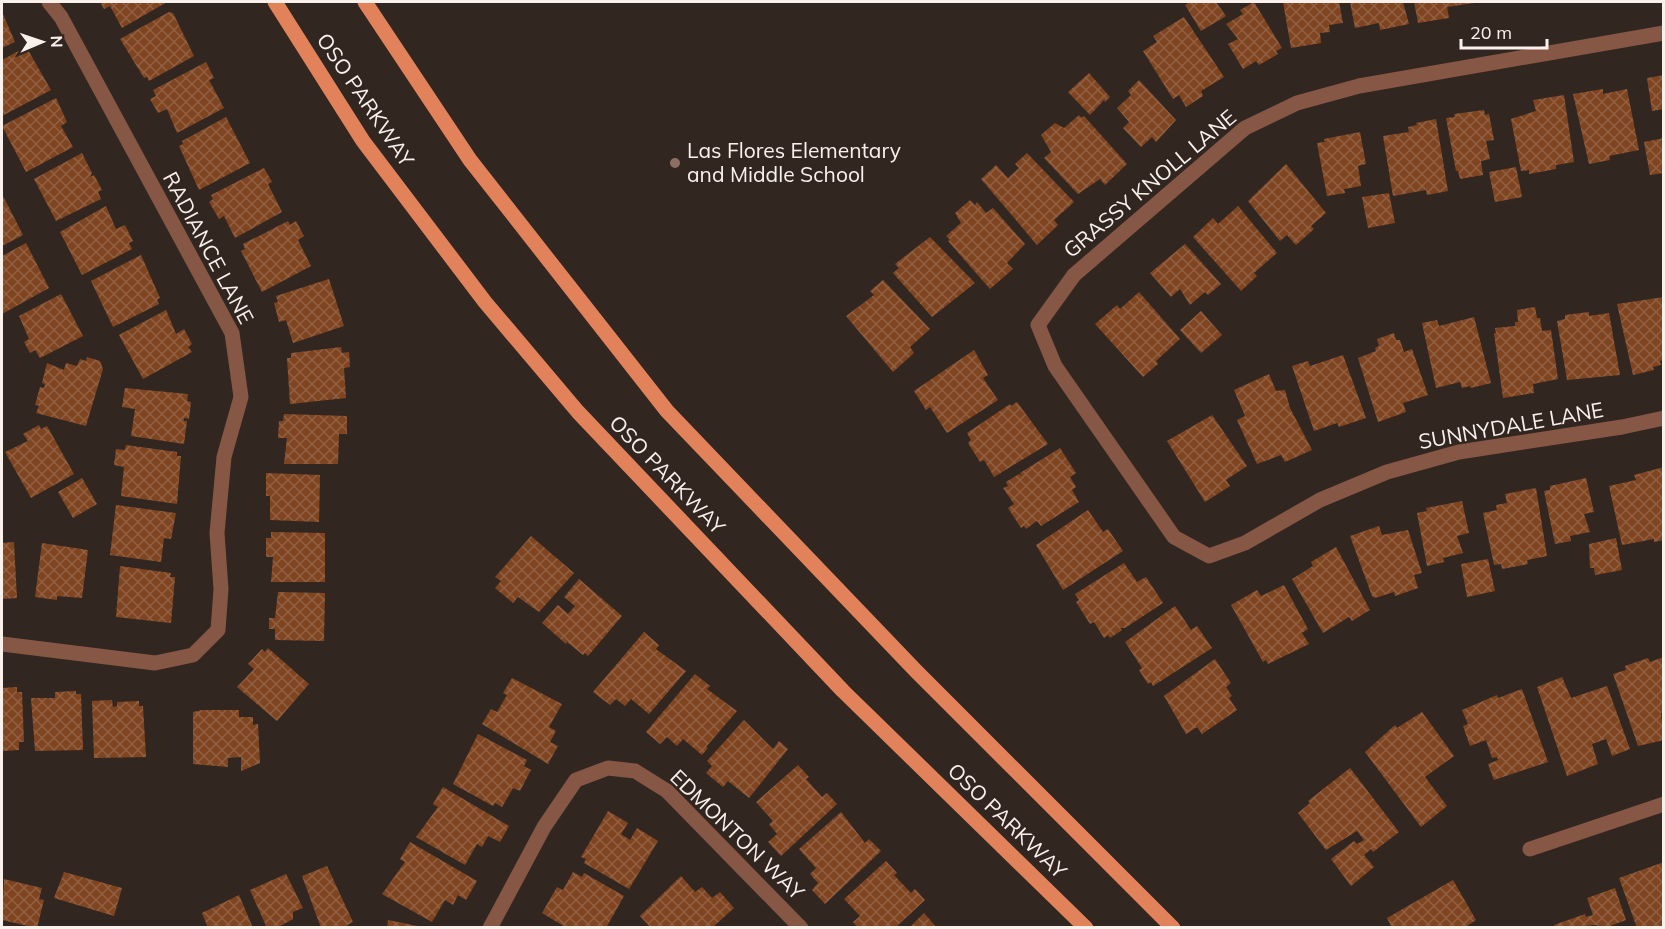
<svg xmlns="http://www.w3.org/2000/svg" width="1665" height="929" viewBox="0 0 1665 929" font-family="Mulish,sans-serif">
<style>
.building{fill:url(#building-cross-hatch)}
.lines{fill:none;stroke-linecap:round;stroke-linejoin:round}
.minor{stroke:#865744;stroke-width:15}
.major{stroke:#e2825a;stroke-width:15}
.education-dot{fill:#8d6e63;stroke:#322620;stroke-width:2}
.labels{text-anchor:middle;stroke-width:4.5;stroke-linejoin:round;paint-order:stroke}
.street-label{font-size:21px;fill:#faf1ed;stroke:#322620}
.poi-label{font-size:21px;fill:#faf1ed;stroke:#322620;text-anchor:start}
</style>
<defs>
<pattern id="building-cross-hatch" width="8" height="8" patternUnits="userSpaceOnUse" patternTransform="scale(1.5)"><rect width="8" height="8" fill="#7f4521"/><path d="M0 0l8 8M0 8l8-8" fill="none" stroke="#926042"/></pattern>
</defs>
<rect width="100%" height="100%" fill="#322620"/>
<path class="building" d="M 100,2 L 167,2 L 122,28 L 110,6 L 104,9 Z
M 1190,2 L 1216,2 L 1226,16 L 1201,31 L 1185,5 Z
M 1254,2 L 1282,48 L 1276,51 L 1278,54 L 1259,65 L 1256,61 L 1243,69 L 1228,44 L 1238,39 L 1226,24 L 1243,14 L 1240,10 Z
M 1283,2 L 1339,2 L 1343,23 L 1329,25 L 1330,32 L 1320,33 L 1321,43 L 1291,48 Z
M 1350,2 L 1403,2 L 1409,24 L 1380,30 L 1379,23 L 1355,28 Z
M 1414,2 L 1474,2 L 1474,3 L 1447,7 L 1449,18 L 1418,23 Z
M 169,12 L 173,13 L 194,56 L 149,81 L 147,77 L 144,78 L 120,39 Z
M 3,14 L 15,42 L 2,48 L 2,15 Z
M 1184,17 L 1224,77 L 1201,91 L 1203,96 L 1186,107 L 1179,95 L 1173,99 L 1143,51 L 1157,42 L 1153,36 Z
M 22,49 L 23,53 L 28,50 L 51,90 L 2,116 L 2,60 Z
M 206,62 L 214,78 L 209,80 L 224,108 L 177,133 L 167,109 L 158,113 L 150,99 L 156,96 L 153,90 Z
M 1089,73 L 1110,97 L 1105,102 L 1104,100 L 1090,115 L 1068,92 Z
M 1664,75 L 1664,109 L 1652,111 L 1647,78 Z
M 1139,80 L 1176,120 L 1156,142 L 1152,137 L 1141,147 L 1123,128 L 1129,122 L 1117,108 L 1131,95 L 1128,91 Z
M 1603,89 L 1603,94 L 1627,89 L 1639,150 L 1609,156 L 1610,160 L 1589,164 L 1573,94 Z
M 1564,95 L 1574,162 L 1556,165 L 1556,169 L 1529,174 L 1529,170 L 1521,171 L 1511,119 L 1536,111 L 1533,100 Z
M 56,98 L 67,122 L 61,126 L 73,147 L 26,172 L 2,126 Z
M 1484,110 L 1485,115 L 1489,114 L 1494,140 L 1486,141 L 1490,159 L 1481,161 L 1483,175 L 1460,179 L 1458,171 L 1456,171 L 1446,118 L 1455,117 L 1454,114 Z
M 1079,115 L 1082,118 L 1084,116 L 1127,164 L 1105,185 L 1100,179 L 1078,194 L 1044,158 L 1051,152 L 1041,135 L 1055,123 L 1064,128 Z
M 226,117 L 250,163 L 199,190 L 179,146 L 183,144 L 182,141 Z
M 1436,119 L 1448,191 L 1427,195 L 1426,190 L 1393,196 L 1383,136 L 1409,132 L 1408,127 L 1417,125 L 1416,123 Z
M 1360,132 L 1366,164 L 1358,166 L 1361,186 L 1344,189 L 1345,193 L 1327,196 L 1317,143 L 1325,142 L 1324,139 Z
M 1664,138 L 1664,173 L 1650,175 L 1644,142 Z
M 82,153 L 92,173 L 90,177 L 94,175 L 102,190 L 98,192 L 101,199 L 56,221 L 34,179 Z
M 1027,153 L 1074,202 L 1054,220 L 1058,225 L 1037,245 L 981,179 L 996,165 L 1008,178 L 1019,168 L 1015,164 Z
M 1286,164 L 1326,213 L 1311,226 L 1314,229 L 1296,245 L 1287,235 L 1280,241 L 1248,201 Z
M 1516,167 L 1522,197 L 1495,202 L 1489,172 Z
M 264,168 L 272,182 L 268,184 L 282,212 L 235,238 L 224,216 L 219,219 L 209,202 L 213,199 L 211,195 Z
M 1389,193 L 1395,223 L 1368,228 L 1362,197 Z
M 2,194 L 23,235 L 2,246 Z
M 970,200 L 975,205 L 977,202 L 986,213 L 993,208 L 1025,244 L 1007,263 L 1013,269 L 990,289 L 948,241 L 950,240 L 946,236 L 961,223 L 955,213 Z
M 106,206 L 116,229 L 125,225 L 133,241 L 129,243 L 132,249 L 82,275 L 60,232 Z
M 1238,206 L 1277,253 L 1254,273 L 1257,276 L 1241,291 L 1193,237 L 1213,218 L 1218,224 Z
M 288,221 L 290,225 L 296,221 L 304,236 L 298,240 L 311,266 L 262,292 L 241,251 L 245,249 L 243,244 Z
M 930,237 L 975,283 L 932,317 L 893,273 L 899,268 L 895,264 Z
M 26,243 L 49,288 L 2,314 L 2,256 Z
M 1185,244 L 1221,284 L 1208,295 L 1205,292 L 1190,305 L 1180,289 L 1171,297 L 1150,273 Z
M 141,255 L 160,298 L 157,300 L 159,304 L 113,327 L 91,281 Z
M 329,279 L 344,326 L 293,343 L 286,320 L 279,322 L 274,303 L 278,302 L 276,296 Z
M 883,280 L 930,329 L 910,347 L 914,353 L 893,372 L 846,316 L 874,295 L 870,291 Z
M 1139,292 L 1180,339 L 1156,361 L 1158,364 L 1143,377 L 1095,324 L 1117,305 L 1120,309 Z
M 61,294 L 83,336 L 40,358 L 35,350 L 30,353 L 24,342 L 29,339 L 19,316 Z
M 1664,297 L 1664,360 L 1660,361 L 1661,365 L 1653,367 L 1654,370 L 1633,375 L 1617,304 Z
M 1535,307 L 1537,318 L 1540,318 L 1542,331 L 1551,330 L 1558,379 L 1533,384 L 1534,393 L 1503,398 L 1494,333 L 1496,333 L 1495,328 L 1515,326 L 1515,322 L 1518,322 L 1517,310 Z
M 166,310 L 176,334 L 184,329 L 192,344 L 188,347 L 192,352 L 143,379 L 119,335 Z
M 1201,311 L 1222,335 L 1201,353 L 1180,330 Z
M 1589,312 L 1589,316 L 1609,313 L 1620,375 L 1567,380 L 1557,321 L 1565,319 L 1565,315 Z
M 1474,317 L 1491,383 L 1471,388 L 1470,386 L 1462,388 L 1460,382 L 1436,388 L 1422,323 L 1437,320 L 1439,326 Z
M 1394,333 L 1396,340 L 1400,340 L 1404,352 L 1412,349 L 1428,395 L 1403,403 L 1406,412 L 1378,422 L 1358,358 L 1376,351 L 1375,348 L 1379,346 L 1377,339 Z
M 341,347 L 342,353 L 349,352 L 350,367 L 344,368 L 346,398 L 290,404 L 287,358 L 291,358 L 291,353 Z
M 974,350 L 988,375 L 983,378 L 998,400 L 947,433 L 930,407 L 926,410 L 914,391 Z
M 1343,355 L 1366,418 L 1339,427 L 1337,423 L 1314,431 L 1292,366 L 1308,361 L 1310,366 Z
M 87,357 L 100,361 L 103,369 L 86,426 L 36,413 L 39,406 L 35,405 L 40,387 L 44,388 L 45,384 L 42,383 L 47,363 L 64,370 L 66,363 L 77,366 L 80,359 L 86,361 Z
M 1269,374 L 1276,391 L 1285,390 L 1290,408 L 1312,450 L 1285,462 L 1281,455 L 1257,464 L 1237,420 L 1245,416 L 1234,390 Z
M 125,388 L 188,394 L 187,401 L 191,402 L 189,419 L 184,418 L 184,421 L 187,421 L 184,444 L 131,436 L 135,409 L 122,407 Z
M 1017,402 L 1048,444 L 994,477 L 984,460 L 980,462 L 968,443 L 971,440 L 967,433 L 1010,404 L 1011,406 Z
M 284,414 L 347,416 L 347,434 L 339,434 L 338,464 L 284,464 L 287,438 L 278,438 L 279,421 L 283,421 Z
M 1212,415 L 1247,466 L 1226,480 L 1230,486 L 1205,502 L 1167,441 Z
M 39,425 L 41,429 L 47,426 L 74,474 L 31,498 L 5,452 L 28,441 L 23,434 Z
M 126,445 L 177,452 L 177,456 L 181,456 L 177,504 L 121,496 L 124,467 L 114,465 L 116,449 L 125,450 Z
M 1060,448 L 1076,473 L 1070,477 L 1076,487 L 1072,490 L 1079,502 L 1041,526 L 1037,521 L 1026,529 L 1024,526 L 1021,528 L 1008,508 L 1014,504 L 1003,488 L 1008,486 L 1006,482 L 1019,474 L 1022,476 L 1020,473 Z
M 1664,467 L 1664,540 L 1654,542 L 1654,539 L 1622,545 L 1609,486 L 1636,480 L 1634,475 Z
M 266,473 L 320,475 L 319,522 L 270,520 L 270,496 L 266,496 Z
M 82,478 L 97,504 L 73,518 L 58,492 Z
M 1586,478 L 1594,512 L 1584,514 L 1590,532 L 1570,536 L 1571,541 L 1555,544 L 1544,491 L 1550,490 L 1550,486 Z
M 1536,488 L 1547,556 L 1527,560 L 1528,564 L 1502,569 L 1501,564 L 1494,565 L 1483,513 L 1497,510 L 1496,505 L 1507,503 L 1505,494 Z
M 1462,501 L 1469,533 L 1457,536 L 1463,553 L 1443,558 L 1444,562 L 1427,566 L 1417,513 L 1427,511 L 1426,508 Z
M 116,505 L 176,513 L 171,539 L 164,538 L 161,562 L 110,555 Z
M 1088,510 L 1103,532 L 1108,529 L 1123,551 L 1063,590 L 1036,545 Z
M 1379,526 L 1382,535 L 1408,530 L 1422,573 L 1414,575 L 1418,588 L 1395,596 L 1394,592 L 1375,598 L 1372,596 L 1350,536 Z
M 271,532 L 325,533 L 325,582 L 271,582 L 273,557 L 266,557 L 266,538 L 271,538 Z
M 531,536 L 574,573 L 539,612 L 518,597 L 513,603 L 495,588 L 501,581 L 495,577 Z
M 1616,538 L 1622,570 L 1595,575 L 1594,568 L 1590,568 L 1589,544 Z
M 14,542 L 17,598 L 2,599 L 2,543 Z
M 42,543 L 88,550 L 82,598 L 57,596 L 57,600 L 35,597 Z
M 1336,547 L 1370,610 L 1352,621 L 1349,617 L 1323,633 L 1292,579 L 1313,566 L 1311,562 Z
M 1488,559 L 1495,591 L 1467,597 L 1461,564 Z
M 1124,563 L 1137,582 L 1146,577 L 1163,603 L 1125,628 L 1120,628 L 1122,630 L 1110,638 L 1108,635 L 1104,638 L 1094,622 L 1090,624 L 1076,602 L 1079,600 L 1075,594 Z
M 120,566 L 171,573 L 170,577 L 175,577 L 171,623 L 116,617 Z
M 579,579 L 622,616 L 588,656 L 585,653 L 583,655 L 567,642 L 566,644 L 542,623 L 558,605 L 568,614 L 575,606 L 564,597 Z
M 1284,585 L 1308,629 L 1302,633 L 1309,644 L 1268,664 L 1266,660 L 1263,662 L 1231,605 L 1257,590 L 1261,596 Z
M 278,592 L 325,593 L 324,641 L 275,640 L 275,629 L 269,629 L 269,618 L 275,618 Z
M 1175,606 L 1191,630 L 1197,626 L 1212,648 L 1153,686 L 1151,682 L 1148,684 L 1139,670 L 1142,668 L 1125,642 Z
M 644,632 L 659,645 L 656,649 L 686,671 L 649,714 L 631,699 L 625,706 L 616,699 L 610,705 L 593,692 Z
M 268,648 L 309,684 L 277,721 L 237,687 L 254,669 L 248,664 L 262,649 L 265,652 Z
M 1664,657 L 1664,712 L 1661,713 L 1664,740 L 1638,746 L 1613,674 L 1626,670 L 1625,666 L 1648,658 L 1650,662 Z
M 1215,659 L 1231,683 L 1226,687 L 1232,696 L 1229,698 L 1237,710 L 1202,734 L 1197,727 L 1186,734 L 1164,696 Z
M 695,674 L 710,686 L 707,689 L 737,711 L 706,747 L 708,748 L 702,755 L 683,739 L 677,746 L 667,737 L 660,744 L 646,732 Z
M 1562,677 L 1571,698 L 1607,686 L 1630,749 L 1612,756 L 1606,739 L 1592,744 L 1598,764 L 1567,776 L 1537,687 Z
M 512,678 L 562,704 L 549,727 L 556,731 L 550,742 L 558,746 L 548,764 L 482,724 L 491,709 L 497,712 L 507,695 L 503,693 Z
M 17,687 L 17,692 L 22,692 L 24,742 L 19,742 L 19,750 L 3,751 L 2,688 Z
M 1522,689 L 1548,762 L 1494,780 L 1488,764 L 1498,760 L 1497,757 L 1492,758 L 1486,740 L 1470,746 L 1463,726 L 1468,724 L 1462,710 L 1497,695 L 1498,698 Z
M 76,691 L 76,694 L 81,694 L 83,750 L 35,751 L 31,698 L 55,698 L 55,692 Z
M 112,700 L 113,707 L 117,706 L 117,702 L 139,701 L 139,706 L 143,706 L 146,757 L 94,758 L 92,701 Z
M 202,710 L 239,710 L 239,717 L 253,717 L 253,725 L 258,724 L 260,763 L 241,771 L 241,757 L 228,758 L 228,767 L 193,764 L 193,712 Z
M 1422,712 L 1454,756 L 1425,777 L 1447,806 L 1421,827 L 1365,752 L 1395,725 L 1397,728 Z
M 744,720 L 773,749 L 779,741 L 788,749 L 749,798 L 728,781 L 723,787 L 706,773 L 712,766 L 707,761 Z
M 478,734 L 527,760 L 524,766 L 531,770 L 520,791 L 513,788 L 502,807 L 495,803 L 493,806 L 453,784 Z
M 798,765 L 809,777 L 806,779 L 822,797 L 827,793 L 837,804 L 781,856 L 768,842 L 777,834 L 769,824 L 773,821 L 756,802 Z
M 1350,768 L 1399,832 L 1373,852 L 1371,849 L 1364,855 L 1374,867 L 1351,886 L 1331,859 L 1354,841 L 1357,844 L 1364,840 L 1357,831 L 1326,850 L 1298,813 L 1310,803 L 1308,801 Z
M 443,787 L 509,826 L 500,842 L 488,836 L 482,847 L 477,844 L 465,865 L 416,837 L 438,807 L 433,804 Z
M 608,811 L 628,823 L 621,834 L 630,840 L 637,828 L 658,841 L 629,889 L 584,863 L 586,859 L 581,857 Z
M 841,812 L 865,843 L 869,839 L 881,851 L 825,904 L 812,890 L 818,883 L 810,874 L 816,868 L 799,849 Z
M 410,842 L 477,881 L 466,900 L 458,895 L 453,905 L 445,900 L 432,922 L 382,894 L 405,862 L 400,859 Z
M 886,861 L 897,873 L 894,875 L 911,893 L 915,889 L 925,900 L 895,928 L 858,928 L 853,922 L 860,916 L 844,899 Z
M 1664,862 L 1664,928 L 1637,928 L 1619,878 Z
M 327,866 L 353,922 L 342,928 L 321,928 L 302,876 Z
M 64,872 L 122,888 L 114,916 L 54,898 Z
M 573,872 L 582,877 L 584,873 L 624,896 L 606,928 L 567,928 L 542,913 L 557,887 L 563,890 Z
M 286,874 L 303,908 L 293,912 L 293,919 L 277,928 L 267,928 L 250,890 Z
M 681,876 L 695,892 L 702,887 L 712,898 L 720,892 L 734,908 L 712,928 L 651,928 L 640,916 Z
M 4,879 L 42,888 L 39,899 L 44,900 L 37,928 L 2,920 Z
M 1453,880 L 1476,920 L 1464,928 L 1392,928 L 1387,918 Z
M 1615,888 L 1626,920 L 1605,928 L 1598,928 L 1597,925 L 1555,928 L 1554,925 L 1585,914 L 1586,917 L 1593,915 L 1587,898 Z
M 239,895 L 253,928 L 208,928 L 202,913 Z
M 924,913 L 937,928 L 909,928 Z
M 388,920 L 418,926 L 417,928 L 387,928 Z"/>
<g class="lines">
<path class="minor" d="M 1664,33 L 1359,86 L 1297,103 L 1245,128 L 1074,275 L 1038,325 L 1055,366 L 1174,537 L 1209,556 L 1245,543 L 1320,500 L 1387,472 L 1459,452 L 1622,427 L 1664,418
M 2,644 L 155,663 L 193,655 L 218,630 L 221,589 L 217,533 L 224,457 L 241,397 L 232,333 L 61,17 L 49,2
M 1530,849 L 1664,804
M 490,928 L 544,827 L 576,780 L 608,768 L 635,771 L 667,791 L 801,928"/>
<path class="major" d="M 275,2 L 363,141 L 485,302 L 578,412 L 843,691 L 1086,928
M 365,2 L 470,160 L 667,411 L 916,671 L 1173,928"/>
</g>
<circle class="education-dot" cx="675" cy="163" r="6"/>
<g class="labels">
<g class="street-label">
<text transform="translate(365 100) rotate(56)" y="7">OSO PARKWAY</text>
<text transform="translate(1150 184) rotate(-40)" y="7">GRASSY KNOLL LANE</text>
<text transform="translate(208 248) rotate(62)" y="7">RADIANCE LANE</text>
<text transform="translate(1511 426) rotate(-10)" y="7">SUNNYDALE LANE</text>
<text transform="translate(667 475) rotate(46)" y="7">OSO PARKWAY</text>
<text transform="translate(1007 821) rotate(44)" y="7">OSO PARKWAY</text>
<text transform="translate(737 835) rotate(44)" y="7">EDMONTON WAY</text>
</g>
<g class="poi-label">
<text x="687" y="158">Las Flores Elementary<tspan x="687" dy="24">and Middle School</tspan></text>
</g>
</g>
<rect width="1665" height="929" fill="none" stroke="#faf1ed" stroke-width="6"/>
<g transform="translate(42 42) rotate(88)" stroke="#322620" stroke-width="4.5" paint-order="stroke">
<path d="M0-4.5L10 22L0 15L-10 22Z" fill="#faf1ed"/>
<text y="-9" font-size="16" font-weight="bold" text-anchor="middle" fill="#faf1ed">N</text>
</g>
<path d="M1461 39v9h86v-9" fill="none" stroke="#faf1ed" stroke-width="3"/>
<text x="1470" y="39" font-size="18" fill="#faf1ed" stroke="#322620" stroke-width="4.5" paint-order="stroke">20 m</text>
</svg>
